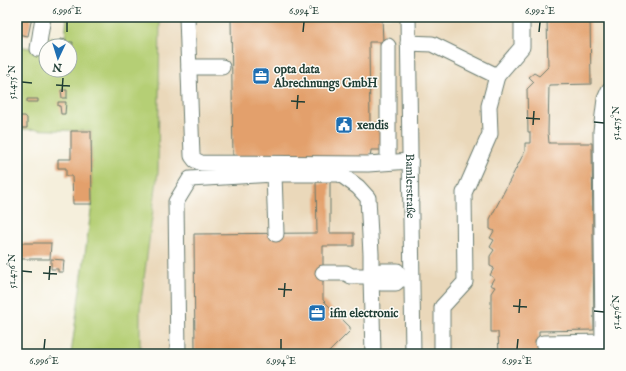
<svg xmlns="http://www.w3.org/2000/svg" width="626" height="371" viewBox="0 0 626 371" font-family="'IM FELL English',serif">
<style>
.built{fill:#ead8ba}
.green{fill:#b5cf74;stroke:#6a8654;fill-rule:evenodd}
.building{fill:#e3a06c}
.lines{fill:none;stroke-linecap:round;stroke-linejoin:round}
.minor-casing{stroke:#6a7b6f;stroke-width:17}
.minor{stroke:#fff;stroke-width:15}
.ticks{fill:none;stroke:#1f3d34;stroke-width:1.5}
.labels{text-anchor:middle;stroke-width:3;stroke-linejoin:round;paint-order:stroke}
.poi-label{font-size:12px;font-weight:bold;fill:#1f3d34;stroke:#fdfcf7;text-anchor:start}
.street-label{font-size:12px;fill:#1f3d34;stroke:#fdfcf7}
.neatline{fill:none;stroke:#1f3d34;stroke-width:1.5}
.ticks-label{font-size:10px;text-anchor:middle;fill:#1f3d34}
</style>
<rect width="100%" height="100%" fill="#fdfcf7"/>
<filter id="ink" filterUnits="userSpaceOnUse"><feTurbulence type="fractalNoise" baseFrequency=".025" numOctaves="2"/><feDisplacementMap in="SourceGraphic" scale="8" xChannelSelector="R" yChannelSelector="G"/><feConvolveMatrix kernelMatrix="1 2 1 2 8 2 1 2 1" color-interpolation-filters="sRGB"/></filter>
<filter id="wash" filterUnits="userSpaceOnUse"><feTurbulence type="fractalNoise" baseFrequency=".012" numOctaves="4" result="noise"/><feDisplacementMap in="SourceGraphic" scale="16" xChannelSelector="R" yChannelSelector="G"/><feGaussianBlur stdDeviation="0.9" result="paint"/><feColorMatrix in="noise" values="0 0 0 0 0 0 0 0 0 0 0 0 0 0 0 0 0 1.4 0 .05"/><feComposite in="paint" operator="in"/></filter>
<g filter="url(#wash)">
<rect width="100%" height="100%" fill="#f5efdc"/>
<path class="built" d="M 160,17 L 609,17 L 609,354 L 140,354 L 140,309 L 158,172 Z"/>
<path class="green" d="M 67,17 L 160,17 L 158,172 L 140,309 L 140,354 L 71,354 L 92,204 L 91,131 L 17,129 L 17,46 L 44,50 L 46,38 L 65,37 ZM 46,46 L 70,46 L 70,70 L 46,70 Z"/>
<g id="blocks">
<path class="building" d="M 17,17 L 32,17 L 28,36 L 17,34 Z
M 231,17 L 382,17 L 383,42 L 369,42 L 370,123 L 384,123 L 383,150 L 371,150 L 370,159 L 233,160 Z
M 547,17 L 590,17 L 591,84 L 549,85 L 548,132 L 549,143 L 592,143 L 594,330 L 539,331 L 539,354 L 499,354 L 498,332 L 491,332 L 491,293 L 495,287 L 490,285 L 494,278 L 490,275 L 494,268 L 490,266 L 490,256 L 494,250 L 490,247 L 494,240 L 490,238 L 494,231 L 490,229 L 490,219 L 525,151 L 525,143 L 530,143 L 530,132 L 528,132 L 527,89 L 534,82 L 529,77 L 534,73 L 539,76 L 548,67 Z
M 60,39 L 67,40 L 66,46 L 59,46 Z
M 69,42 L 73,42 L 72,53 L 70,53 L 70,46 L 68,46 Z
M 61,90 L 67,90 L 67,98 L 62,98 Z
M 27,99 L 38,99 L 38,102 L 27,102 Z
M 58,102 L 66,102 L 65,114 L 61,114 L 60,106 L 58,106 Z
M 17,116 L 25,116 L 27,118 L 27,128 L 17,128 Z
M 71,131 L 91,131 L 92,204 L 73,204 L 72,176 L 66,176 L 66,168 L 58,168 L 58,159 L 71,159 Z
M 316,182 L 330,182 L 330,233 L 354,233 L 354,246 L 323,246 L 323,300 L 350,327 L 350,331 L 327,354 L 195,354 L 194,234 L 317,233 Z
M 17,243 L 51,243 L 50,259 L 17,259 Z
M 51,259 L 64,260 L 63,272 L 58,272 L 58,269 L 51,269 Z"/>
</g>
</g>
<g filter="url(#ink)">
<use href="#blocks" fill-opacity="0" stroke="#6a7b6f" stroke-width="1"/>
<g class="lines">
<defs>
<g id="minor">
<path d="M 187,17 L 192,156 L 195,160 L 201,163 L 368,164 L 410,161"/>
<path id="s1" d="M 408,17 L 413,354"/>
<path d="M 408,43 L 432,44 L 497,76 L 522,47 L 522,17"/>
<path d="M 388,46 L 388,162"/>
<path d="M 38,49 L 43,17"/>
<path d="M 189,67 L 222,67"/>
<path d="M 274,174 L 276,234"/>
<path d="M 323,273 L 346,273 L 351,276 L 371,276 L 381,271 L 397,271 L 401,278"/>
<path d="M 371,276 L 381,283 L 396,283 L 401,278 L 409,280"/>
<path d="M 603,342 L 601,131 L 605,99 L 609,90"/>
<path d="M 543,343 L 609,342"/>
<path d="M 178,354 L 176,202 L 190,179 L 274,174 L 340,174 L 358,187 L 368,198 L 371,254 L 371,276 L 373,354"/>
<path d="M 442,354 L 442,307 L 465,282 L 464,193 L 490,134 L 489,106 L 497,76"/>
</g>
</defs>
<use href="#minor" class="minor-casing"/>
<use href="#minor" class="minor"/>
</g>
</g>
<path class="ticks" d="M 67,32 L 67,22M 303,32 L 304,22M 539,32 L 540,22M 22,82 L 32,83M 56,85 L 70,86M 62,92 L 63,78M 291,101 L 305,102M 297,109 L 298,95M 526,118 L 540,119M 594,122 L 604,123M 533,125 L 534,111M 22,271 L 32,272M 43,273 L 57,274M 49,280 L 50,266M 278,289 L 292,290M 284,297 L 285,283M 513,306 L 527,307M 594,311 L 604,312M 519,313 L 520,299M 44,349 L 45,339M 281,349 L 281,339M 517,349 L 518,339"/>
<defs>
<symbol id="office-square" viewBox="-11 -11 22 22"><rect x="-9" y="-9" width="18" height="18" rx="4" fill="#1f6fb2" stroke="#fdfcf7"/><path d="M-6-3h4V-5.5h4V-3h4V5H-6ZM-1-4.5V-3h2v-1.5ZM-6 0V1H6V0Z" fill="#fff"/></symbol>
<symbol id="civic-square" viewBox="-11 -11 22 22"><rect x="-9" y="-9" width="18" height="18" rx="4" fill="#1f6fb2" stroke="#fdfcf7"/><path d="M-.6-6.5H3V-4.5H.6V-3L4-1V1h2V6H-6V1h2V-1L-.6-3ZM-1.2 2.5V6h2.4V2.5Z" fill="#fff"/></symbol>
</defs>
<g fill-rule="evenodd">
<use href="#office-square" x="251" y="66" width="20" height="20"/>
<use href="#civic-square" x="334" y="115" width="20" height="20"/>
<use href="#office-square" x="307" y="303" width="20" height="20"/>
</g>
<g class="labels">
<g class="poi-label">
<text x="274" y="73">opta data<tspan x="274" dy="14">Abrechnungs GmbH</tspan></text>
<text x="357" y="129">xendis</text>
<text x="330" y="317">ifm electronic</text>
</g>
<g class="street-label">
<text dy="4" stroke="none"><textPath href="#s1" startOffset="169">Bamlerstraße</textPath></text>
</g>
</g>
<rect width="626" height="371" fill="none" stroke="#fdfcf7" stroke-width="44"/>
<g transform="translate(58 58) rotate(184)"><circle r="19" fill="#fdfcf7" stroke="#a4b0a9"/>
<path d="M0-3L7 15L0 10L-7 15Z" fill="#1f6fb2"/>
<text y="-6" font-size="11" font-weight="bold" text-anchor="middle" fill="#1f3d34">N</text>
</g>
<rect x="22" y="22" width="582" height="327" class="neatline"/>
<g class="ticks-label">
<text x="67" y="14">6.996°E</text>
<text x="304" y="14">6.994°E</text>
<text x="540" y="14">6.992°E</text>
<text transform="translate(11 82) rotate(-90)" y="4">51.475°N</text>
<text transform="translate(615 123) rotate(-90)" y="4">51.475°N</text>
<text transform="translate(11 271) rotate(-90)" y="4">51.476°N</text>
<text transform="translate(615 312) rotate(-90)" y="4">51.476°N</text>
<text x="44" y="364">6.996°E</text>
<text x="281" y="364">6.994°E</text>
<text x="517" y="364">6.992°E</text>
</g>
</svg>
